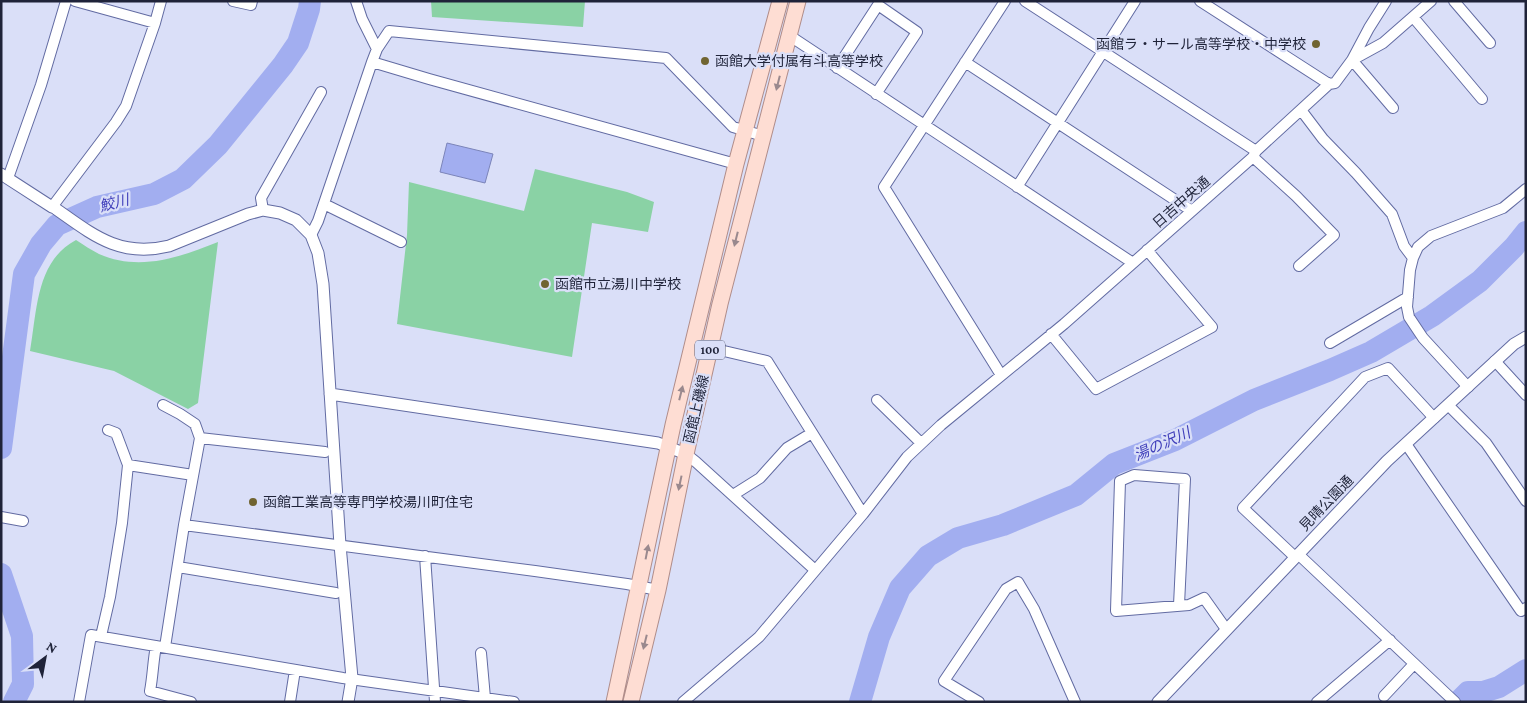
<svg xmlns="http://www.w3.org/2000/svg" width="1527" height="703" viewBox="0 0 1527 703" font-family="'Crimson Pro','Noto Sans JP',serif">
<style>
.green{fill:#8ad2a5}
.water{fill:#a2aef0;stroke:#7b84b9}
.lines{fill:none;stroke-linecap:round;stroke-linejoin:round}
.river{stroke:#a2aef0;stroke-width:22}
.minor-casing{stroke:#626ba2;stroke-width:12}
.tertiary-casing{stroke:#626ba2;stroke-width:13}
.primary-casing{stroke:#b08d8a;stroke-width:17}
.minor{stroke:#fff;stroke-width:10}
.tertiary{stroke:#fff;stroke-width:11}
.primary{stroke:#feddd3;stroke-width:15}
.oneway{fill:#9a898e}
.poi-dot{fill:#706431;stroke:#dadff8;stroke-width:2}
.labels{text-anchor:middle;stroke-width:4.5;stroke-linejoin:round;paint-order:stroke}
.shield{fill:#dadff8;stroke:#575b72;stroke-width:1}
.shield-label{font-size:12px;font-weight:bold;fill:#1f2339}
.poi-label{font-size:14px;fill:#1f2339;stroke:#dadff8;text-anchor:start}
.street-label{font-size:14px;fill:#1f2339;stroke:#dadff8}
.water-label{font-size:15px;font-style:italic;fill:#3f3eba;stroke:#dadff8}
</style>
<rect width="100%" height="100%" fill="#dadff8"/>
<path class="green" d="M 431,1 L 585,1 L 583,27 L 432,17 Z
M 535,169 L 627,192 L 654,202 L 648,232 L 592,223 L 572,357 L 397,324 L 407,235 L 409,182 L 524,211 Z
M 76,240 C 84,245 91,250 99,254 C 140,272 180,257 218,242 L 198,403 L 188,409 L 114,371 L 30,351 C 37,311 36,261 76,240 Z"/>
<path class="water" d="M 447,143 L 493,154 L 485,183 L 440,172 Z"/>
<g class="lines">
<path class="river" d="M 1,448 L 24,274 L 41,244 L 57,225 L 97,207 L 154,194 L 183,179 L 218,145 L 283,65 L 298,43 L 309,9 L 310,1
M 1,574 L 22,636 L 23,684 L 14,702
M 860,702 L 879,637 L 900,588 L 928,556 L 958,538 L 1003,525 L 1076,495 L 1114,464 L 1175,440 L 1254,400 L 1330,370 L 1371,352 L 1432,316 L 1480,281 L 1514,247 L 1526,232
M 1458,702 L 1468,692 L 1483,692 L 1499,687 L 1526,670"/>
<defs>
<path id="minor" d="M 75,1 L 155,23
M 233,1 L 251,5 L 252,1
M 356,1 L 362,19 L 377,49
M 1025,1 L 1256,151
M 1200,1 L 1329,84
M 1454,1 L 1490,43
M 1413,17 L 1482,99
M 790,36 L 1133,263
M 372,62 L 377,49 L 389,31 L 666,58 L 733,127 L 763,136
M 965,62 L 1192,211
M 837,68 L 878,5 L 917,32 L 876,94
M 1393,108 L 1352,60 L 1383,43 L 1431,1
M 1301,110 L 1323,139 L 1356,173 L 1392,214 L 1404,246 L 1413,258
M 1253,157 L 1296,196 L 1334,235 L 1299,266
M 8,178 L 41,85 L 66,1
M 1017,187 L 1135,1
M 324,204 L 401,242
M 56,209 L 52,207 L 116,122 L 126,106 L 155,23 L 161,1
M 263,210 L 261,198 L 321,92
M 311,235 L 318,221 L 372,62 L 429,79 L 736,164
M 1051,334 L 1096,389 L 1212,327 L 1147,250
M 1330,343 L 1408,297
M 711,348 L 767,361 L 863,514
M 1495,361 L 1526,395
M 1001,375 L 884,187 L 1005,1
M 1468,387 L 1423,338 L 1409,317 L 1407,307 L 1410,270 L 1413,258 L 1418,247 L 1431,236 L 1503,208 L 1526,189
M 877,400 L 921,443
M 163,405 L 180,414 L 195,424 L 200,438 L 184,525 L 165,647
M 1448,405 L 1486,443 L 1526,501
M 200,438 L 325,452
M 1406,444 L 1521,611 L 1526,608
M 686,454 L 696,462 L 815,570
M 128,465 L 193,475
M 733,495 L 760,478 L 787,448 L 812,433
M 1,517 L 23,521
M 184,525 L 535,571 L 627,584 L 658,590
M 1298,554 L 1455,702
M 425,556 L 435,702
M 1295,557 L 1243,508 L 1365,377 L 1388,368 L 1434,418
M 178,567 L 336,593
M 1179,605 L 1185,479 L 1134,475 L 1120,481 L 1116,611 L 1189,605 L 1204,598 L 1226,629
M 101,636 L 110,597 L 122,523 L 128,465 L 116,433 L 108,430
M 156,646 C 153,661 153,675 150,691 L 191,702
M 481,653 L 485,698
M 1384,696 L 1414,664
M 79,702 L 91,635 L 343,678 L 514,702
M 290,702 L 295,670
M 683,702 L 759,637 L 863,514 L 907,457 L 941,425 L 1064,324 L 1253,157 L 1256,151 L 1329,84 L 1335,83 L 1352,60 L 1369,28 L 1386,1
M 979,702 L 944,681 L 1006,589 L 1018,582 L 1034,609 L 1075,702
M 1317,702 L 1390,640"/>
<path id="tertiary" d="M 1,174 L 52,207
M 56,209 C 93,235 120,258 169,246 L 248,214 L 263,210 L 280,213 L 296,220 L 311,235 L 318,253 L 323,284 L 340,545 L 352,678 L 348,702
M 330,394 L 658,443 L 686,454
M 1158,702 L 1387,461 L 1514,344 L 1526,337"/>
<path id="primary" d="M 614,702 L 673,425 L 736,164 L 780,1
M 631,702 L 658,590 L 686,454 L 720,304 L 798,1"/>
</defs>
<use href="#minor" class="minor-casing"/>
<use href="#tertiary" class="tertiary-casing"/>
<use href="#primary" class="primary-casing"/>
<use href="#minor" class="minor"/>
<use href="#tertiary" class="tertiary"/>
<use href="#primary" class="primary"/>
</g>
<defs><path id="oneway-solid" d="M-6-.8H1V-3.2L6.5 0L1 3.2V.8H-6Z" transform="scale(1.25)"/></defs>
<g class="oneway">
<use href="#oneway-solid" transform="translate(778 83) rotate(104)"/>
<use href="#oneway-solid" transform="translate(736 239) rotate(104)"/>
<use href="#oneway-solid" transform="translate(681 393) rotate(-76)"/>
<use href="#oneway-solid" transform="translate(680 483) rotate(102)"/>
<use href="#oneway-solid" transform="translate(647 552) rotate(-79)"/>
<use href="#oneway-solid" transform="translate(645 642) rotate(104)"/>
</g>
<g class="poi-dot">
<circle cx="1316" cy="44" r="5"/>
<circle cx="705" cy="61" r="5"/>
<circle cx="545" cy="284" r="5"/>
<circle cx="253" cy="502" r="5"/>
</g>
<g class="labels">
<rect class="shield" x="695" y="340.5" width="30" height="19" rx="4"/>
<g class="shield-label">
<text x="710" y="354">100</text>
</g>
<g class="poi-label">
<text x="1306" y="49" text-anchor="end">函館ラ・サール高等学校・中学校</text>
<text x="715" y="66">函館大学付属有斗高等学校</text>
<text x="555" y="289">函館市立湯川中学校</text>
<text x="263" y="507">函館工業高等専門学校湯川町住宅</text>
</g>
<g class="street-label">
<text transform="translate(1181 202) rotate(-41)" y="5">日吉中央通</text>
<text transform="translate(696 409) rotate(-77)" y="5">函館上磯線</text>
<text transform="translate(1326 503) rotate(-46)" y="5">見晴公園通</text>
</g>
<g class="water-label">
<text transform="translate(114 203) rotate(-14)" y="5">鮫川</text>
<text transform="translate(1162 444) rotate(-24)" y="5">湯の沢川</text>
</g>
</g>
<rect width="1527" height="703" fill="none" stroke="#1f2339" stroke-width="5"/>
<g transform="translate(45 658) rotate(32)" stroke="#dadff8" stroke-width="4" paint-order="stroke">
<path d="M0-4L9 19L0 12L-9 19Z" fill="#1f2339"/>
<text y="-8" font-size="14" font-weight="bold" text-anchor="middle" fill="#1f2339">N</text>
</g>
</svg>
